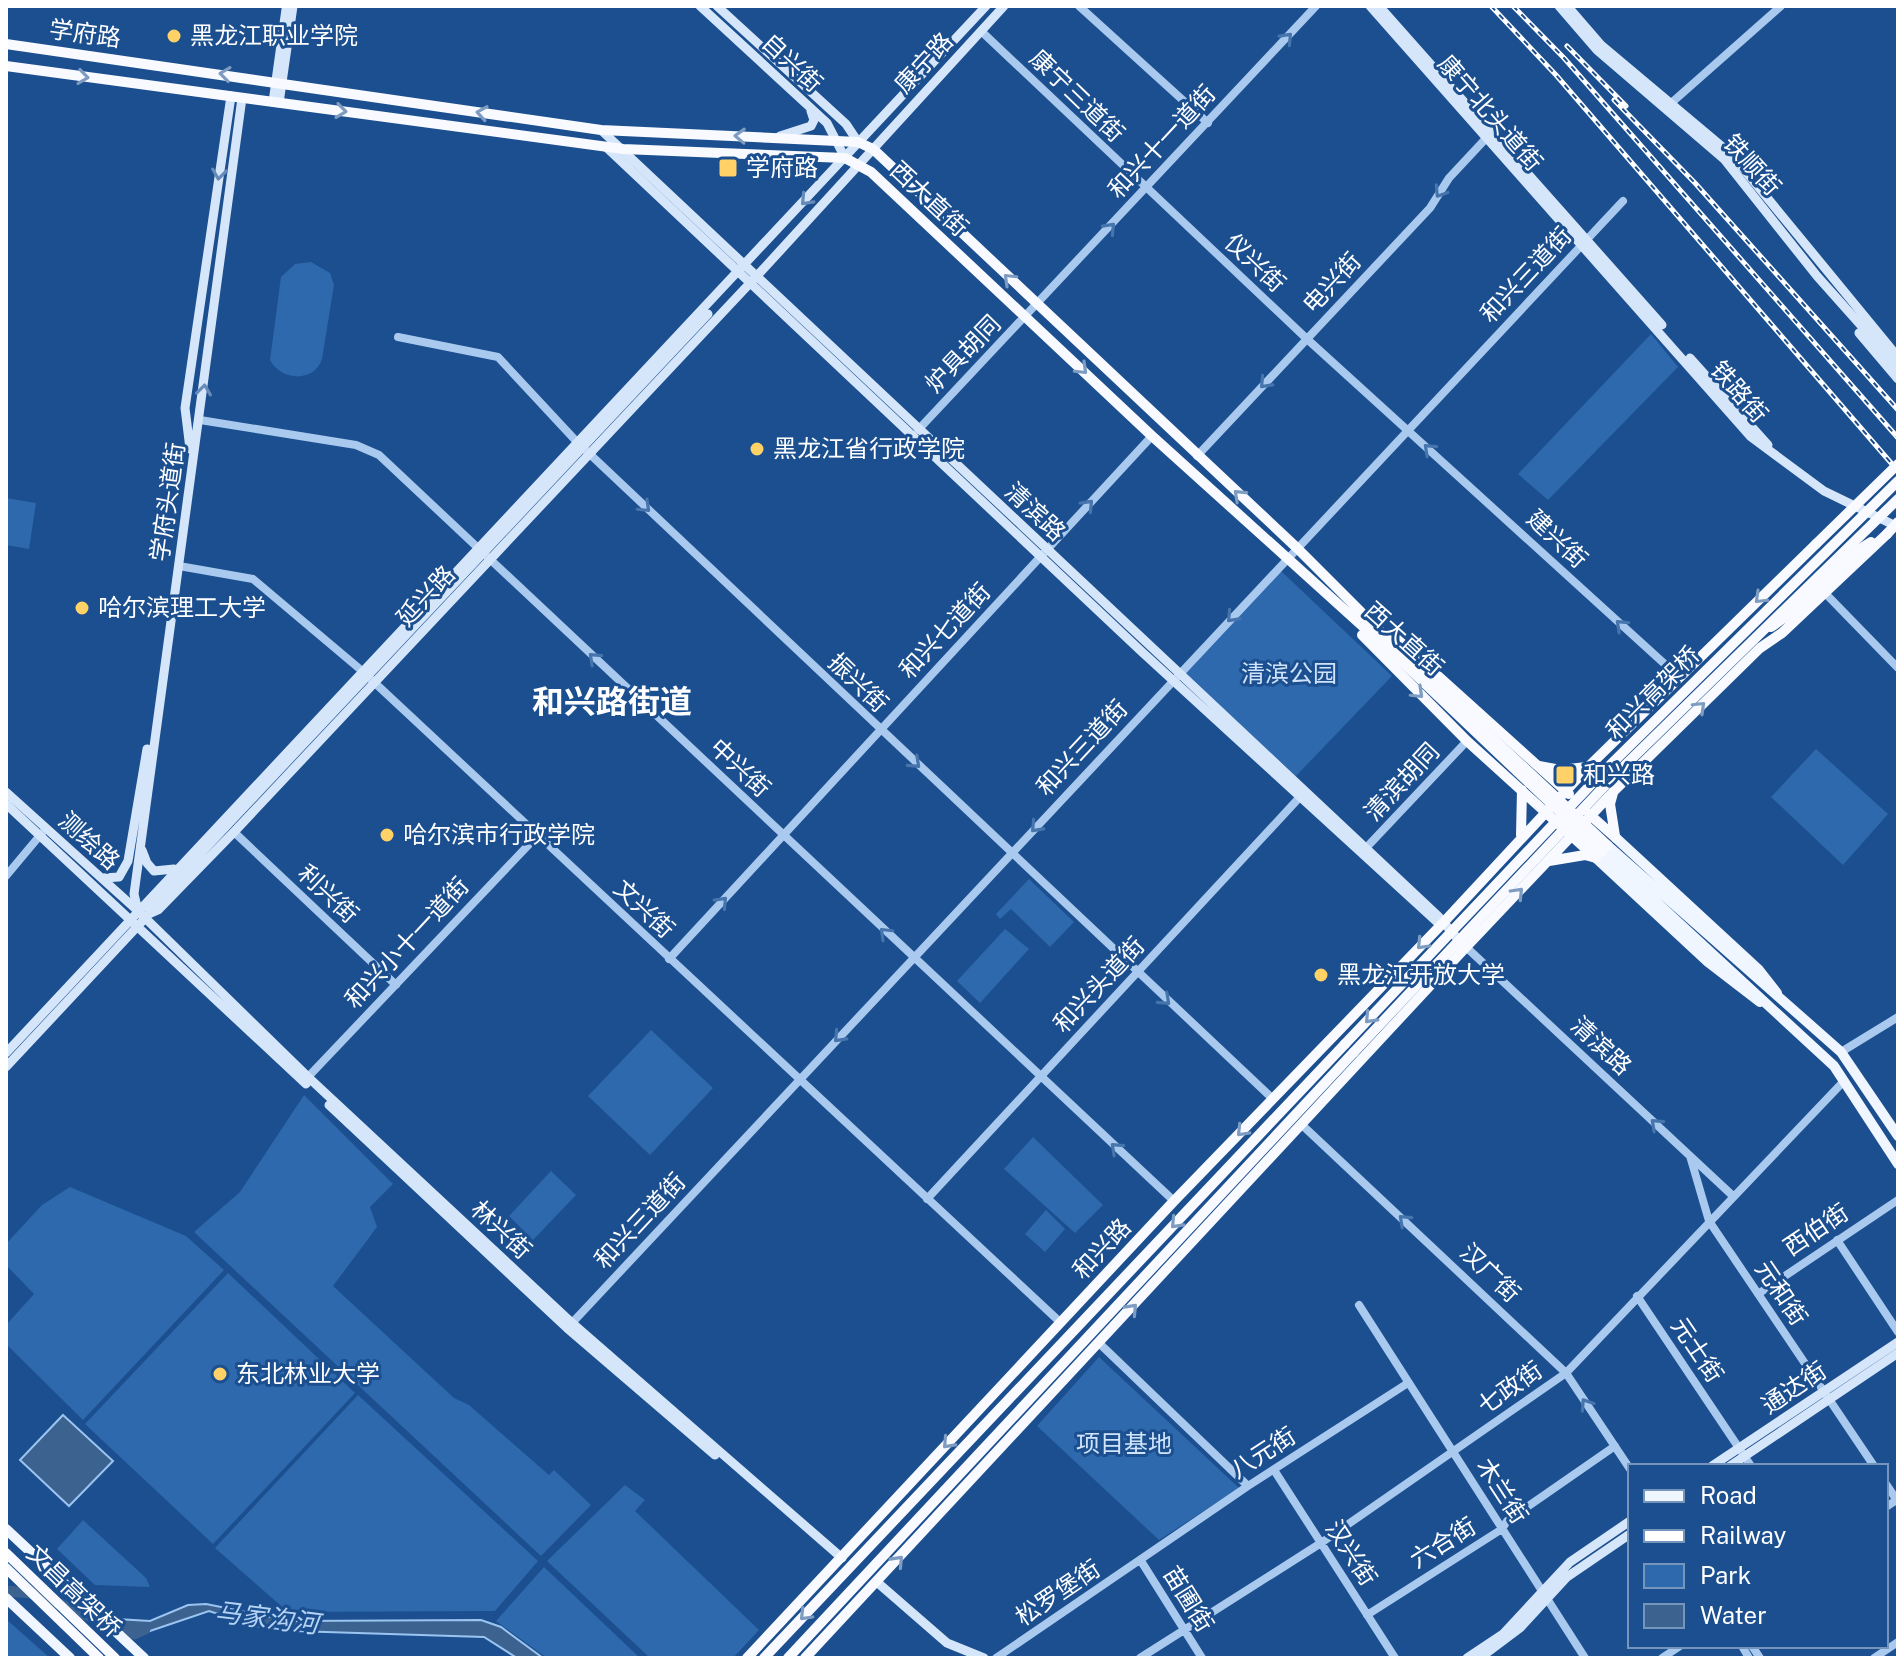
<svg xmlns="http://www.w3.org/2000/svg" width="1904" height="1664" viewBox="0 0 1904 1664" font-family="'Public Sans','Noto Sans SC',sans-serif">
<style>
.green{fill:#2e69ad}
.water{fill:#3c6290;stroke:#9cc4f0;stroke-width:2}
.lines{fill:none;stroke-linecap:round;stroke-linejoin:round}
.river{stroke:#3c6290;stroke-width:11}
.tertiary{stroke:#a9c9ee;stroke-width:8}
.secondary{stroke:#d6e6fa;stroke-width:9}
.primary{stroke:#f0f6ff;stroke-width:10}
.trunk{stroke:#f8faff;stroke-width:10}
.rail-casing{stroke:#fff;stroke-width:5}
.rail{stroke:#1b4f8f;stroke-width:2;stroke-dasharray:6;stroke-linecap:butt}
.trunk-bridge{stroke:#f8faff;stroke-width:10}
.oneway{stroke:#4674ac}
.oneway2{stroke:#7e9cc1}
.oneway3{stroke:#668bba}
.poi-dot{fill:#ffd166;stroke:#1b4f8f;stroke-width:3}
.labels{text-anchor:middle;stroke-width:6;stroke-linejoin:round;paint-order:stroke}
.street-label{font-size:24px;fill:#fff;stroke:#1b4f8f}
.poi-label{font-size:24px;fill:#fff;stroke:#1b4f8f;text-anchor:start}
.park-label{font-size:24px;fill:#cfe3fa;stroke:#1b4f8f}
.water-label{font-size:26px;font-style:italic;fill:#b5d3f5;stroke:#1b4f8f}
.district-label{font-size:32px;font-weight:bold;fill:#fff;stroke:#1b4f8f}
</style>
<rect width="100%" height="100%" fill="#1b4f8f"/>
<path class="green" d="M 311,262 L 330,273 L 334,285 L 322,359 C 314,383 281,381 270,360 L 281,277 L 295,264 Z
M 1651,334 L 1678,367 L 1548,500 L 1518,474 Z
M 6,498 L 36,503 L 29,549 L 6,545 Z
M 1281,571 L 1392,676 L 1296,776 L 1183,672 Z
M 1816,749 L 1888,814 L 1843,865 L 1771,797 Z
M 1029,879 L 1074,922 L 1050,947 L 1011,909 L 1000,919 L 996,914 Z
M 1005,929 L 1029,949 L 980,1003 L 957,981 Z
M 651,1030 L 713,1088 L 650,1155 L 588,1096 Z
M 304,1095 L 393,1184 L 370,1207 L 377,1227 L 333,1286 L 454,1398 L 469,1405 L 549,1475 L 554,1470 L 591,1505 L 541,1556 L 194,1232 L 240,1192 Z
M 1033,1137 L 1103,1205 L 1075,1233 L 1004,1169 Z
M 551,1171 L 576,1195 L 533,1240 L 509,1216 Z
M 70,1187 L 186,1236 L 224,1270 L 83,1420 L 6,1344 L 6,1325 L 34,1294 L 6,1265 L 6,1244 L 42,1205 Z
M 1046,1210 L 1065,1229 L 1045,1252 L 1025,1234 Z
M 228,1273 L 355,1393 L 213,1544 L 85,1424 Z
M 1099,1357 L 1239,1488 L 1159,1540 L 1037,1426 Z
M 358,1395 L 538,1561 L 495,1611 L 288,1612 L 215,1548 Z
M 625,1485 L 645,1500 L 635,1511 L 759,1630 L 733,1658 L 650,1658 L 547,1561 Z
M 83,1520 L 146,1578 L 150,1587 L 95,1585 L 57,1549 Z
M 544,1567 L 640,1658 L 547,1658 L 496,1621 Z
M 6,1619 L 50,1658 L 6,1658 Z"/>
<path class="water" d="M 63,1415 L 113,1461 L 69,1506 L 20,1460 Z
M 206,1604 L 291,1621 L 481,1620 L 501,1627 L 543,1658 L 517,1658 L 484,1637 L 294,1631 L 256,1626 L 209,1611 L 135,1636 L 116,1619 L 150,1621 L 188,1605 Z"/>
<g class="lines">
<path class="river" d="M 6,1591 L 32,1593 L 134,1634 L 145,1629"/>
<path class="tertiary" d="M 1079,6 L 1208,123
M 981,31 L 1307,339 L 1679,677
M 1669,105 L 1781,6
M 398,337 L 498,357 L 577,442 L 1273,1099
M 200,420 L 356,445 L 379,455 L 1174,1201
M 918,430 L 1316,6
M 1197,456 L 1430,208 L 1449,178 L 1491,133
M 179,566 L 253,579 L 361,670 L 1060,1322
M 1824,592 L 1898,668
M 234,832 L 396,985
M 1365,849 L 1467,741
M 6,876 L 42,833
M 1466,947 L 1733,1196
M 669,959 L 1152,436
M 1841,1052 L 1898,1017
M 308,1077 L 536,837
M 1301,1124 L 1566,1373 L 1630,1469
M 1690,1156 L 1709,1221 L 1874,1466
M 927,1199 L 1299,798
M 1837,1240 L 1898,1332
M 1758,1294 L 1898,1200
M 1637,1296 L 1751,1466
M 1359,1305 L 1585,1658
M 572,1323 L 1623,201
M 1100,1344 L 1248,1486
M 1274,1470 L 1395,1658
M 1886,1484 L 1898,1502
M 1886,1507 L 1898,1499
M 1141,1561 L 1202,1658
M 1367,1615 L 1502,1529 L 1507,1521 L 1615,1446
M 1742,1646 L 1749,1658
M 1752,1646 L 1760,1658
M 996,1658 L 1248,1486 L 1408,1383
M 1140,1658 L 1321,1543 L 1566,1373 L 1844,1081
M 1662,1658 L 1680,1646
M 1874,1658 L 1898,1642"/>
<path class="secondary" d="M 700,6 L 827,123 L 845,158
M 717,6 L 846,124 L 858,142
M 1370,6 L 1751,437 L 1824,491 L 1898,527
M 1379,6 L 1662,325
M 1559,6 L 1597,50 L 1724,159 L 1817,276 L 1898,367
M 1569,8 L 1601,45 L 1732,155 L 1898,357
M 273,102 L 286,9
M 279,103 L 293,6
M 601,130 L 1438,916 L 1463,945
M 780,136 L 811,126 L 814,120 L 811,111
M 606,147 L 1142,652 L 1437,922
M 1859,333 L 1898,379
M 1690,358 L 1768,445
M 190,449 L 185,408 L 231,96
M 6,792 L 138,911 L 308,1077 L 572,1323 L 842,1558
M 6,804 L 306,1084
M 142,850 L 147,863 L 154,871 L 174,869
M 103,878 L 119,877 L 128,861 L 147,749
M 138,911 L 134,894 L 242,98
M 149,914 L 152,905 L 708,314
M 6,1053 L 986,6
M 6,1067 L 149,914 L 158,910 L 234,832 L 767,265 L 1004,6
M 329,1105 L 567,1328 L 715,1455
M 1712,1466 L 1898,1342
M 1730,1466 L 1898,1353
M 878,1583 L 947,1643 L 984,1658
M 1467,1658 L 1503,1634 L 1570,1562 L 1630,1521
M 1480,1658 L 1520,1628 L 1567,1577 L 1630,1534"/>
<path class="primary" d="M 1616,838 L 1759,970 L 1777,993
M 1608,846 L 1841,1052 L 1898,1136
M 1602,852 L 1834,1066 L 1898,1164
M 1596,858 L 1708,962 L 1760,1002
M 6,1529 L 144,1658
M 6,1598 L 70,1658"/>
<path class="trunk" d="M 6,44 L 601,130 L 858,142 L 873,149 L 1297,548 L 1404,655
M 6,66 L 623,149 L 845,158 L 871,172 L 1152,436 L 1400,660
M 1771,627 C 1808,603 1833,564 1871,542
M 1362,635 L 1467,741 L 1596,858
M 1397,639 L 1569,794
M 1539,766 L 1561,770 L 1586,767
M 1613,793 L 1610,804 L 1615,836
M 1589,814 L 1616,838
M 1521,835 L 1522,790
M 1549,861 L 1585,855 L 1596,858
M 6,1553 L 115,1658
M 6,1568 L 99,1658
M 747,1658 L 1174,1201 L 1442,924 L 1588,767 L 1816,544
M 764,1658 L 1345,1044
M 788,1658 L 1354,1052
M 805,1658 L 1466,947 L 1614,791 L 1760,648 L 1782,633 L 1887,534"/>
<defs>
<path id="rail" d="M 1491,6 L 1556,75 L 1898,471
M 1513,6 L 1564,58 L 1898,438
M 1567,46 L 1626,106
M 1614,100 L 1695,183 L 1898,410"/>
</defs>
<use href="#rail" class="rail-casing"/>
<use href="#rail" class="rail"/>
<path class="trunk-bridge" d="M 1887,534 L 1898,522
M 1816,544 L 1898,464
M 1404,655 L 1608,846
M 1400,660 L 1602,852
M 1345,1044 L 1601,774 L 1898,481
M 1354,1052 L 1613,777 L 1898,499"/>
</g>
<defs><path id="oneway-chevron" d="M-2-3.5L2.5 0L-2 3.5" fill="none" stroke-width="1.6" stroke-linecap="round" stroke-linejoin="round" transform="scale(2)"/></defs>
<g class="oneway">
<use href="#oneway-chevron" transform="translate(1287 38) rotate(-47)"/>
<use href="#oneway-chevron" transform="translate(1440 192) rotate(123)"/>
<use href="#oneway-chevron" transform="translate(1110 228) rotate(-47)"/>
<use href="#oneway-chevron" transform="translate(1265 383) rotate(133)"/>
<use href="#oneway-chevron" transform="translate(1429 449) rotate(-137)"/>
<use href="#oneway-chevron" transform="translate(1088 505) rotate(-47)"/>
<use href="#oneway-chevron" transform="translate(645 507) rotate(44)"/>
<use href="#oneway-chevron" transform="translate(1232 617) rotate(133)"/>
<use href="#oneway-chevron" transform="translate(1621 625) rotate(-137)"/>
<use href="#oneway-chevron" transform="translate(594 658) rotate(-137)"/>
<use href="#oneway-chevron" transform="translate(915 763) rotate(43)"/>
<use href="#oneway-chevron" transform="translate(1036 827) rotate(133)"/>
<use href="#oneway-chevron" transform="translate(722 902) rotate(-47)"/>
<use href="#oneway-chevron" transform="translate(885 933) rotate(-136)"/>
<use href="#oneway-chevron" transform="translate(1165 1000) rotate(43)"/>
<use href="#oneway-chevron" transform="translate(839 1037) rotate(133)"/>
<use href="#oneway-chevron" transform="translate(1656 1124) rotate(-137)"/>
<use href="#oneway-chevron" transform="translate(1116 1148) rotate(-137)"/>
<use href="#oneway-chevron" transform="translate(1404 1220) rotate(-137)"/>
<use href="#oneway-chevron" transform="translate(1586 1404) rotate(-124)"/>
</g>
<g class="oneway2">
<use href="#oneway-chevron" transform="translate(225 74) rotate(-172)"/>
<use href="#oneway-chevron" transform="translate(83 77) rotate(8)"/>
<use href="#oneway-chevron" transform="translate(341 111) rotate(8)"/>
<use href="#oneway-chevron" transform="translate(482 113) rotate(-171)"/>
<use href="#oneway-chevron" transform="translate(740 136) rotate(-178)"/>
<use href="#oneway-chevron" transform="translate(1009 279) rotate(-136)"/>
<use href="#oneway-chevron" transform="translate(1082 369) rotate(44)"/>
<use href="#oneway-chevron" transform="translate(1239 495) rotate(-137)"/>
<use href="#oneway-chevron" transform="translate(1760 598) rotate(136)"/>
<use href="#oneway-chevron" transform="translate(1418 693) rotate(44)"/>
<use href="#oneway-chevron" transform="translate(1700 707) rotate(-44)"/>
<use href="#oneway-chevron" transform="translate(1518 893) rotate(-46)"/>
<use href="#oneway-chevron" transform="translate(1422 944) rotate(134)"/>
<use href="#oneway-chevron" transform="translate(1370 1018) rotate(133)"/>
<use href="#oneway-chevron" transform="translate(1242 1131) rotate(134)"/>
<use href="#oneway-chevron" transform="translate(1176 1223) rotate(133)"/>
<use href="#oneway-chevron" transform="translate(1132 1309) rotate(-47)"/>
<use href="#oneway-chevron" transform="translate(948 1443) rotate(133)"/>
<use href="#oneway-chevron" transform="translate(898 1561) rotate(-47)"/>
<use href="#oneway-chevron" transform="translate(805 1615) rotate(134)"/>
</g>
<g class="oneway3">
<use href="#oneway-chevron" transform="translate(219 174) rotate(98)"/>
<use href="#oneway-chevron" transform="translate(806 200) rotate(133)"/>
<use href="#oneway-chevron" transform="translate(204 390) rotate(-83)"/>
</g>
<g class="poi-dot">
<circle cx="174" cy="36" r="8"/>
<rect x="718" y="158" width="20" height="20" rx="4"/>
<circle cx="757" cy="449" r="8"/>
<circle cx="82" cy="608" r="8"/>
<rect x="1555" y="765" width="20" height="20" rx="4"/>
<circle cx="387" cy="835" r="8"/>
<circle cx="1321" cy="975" r="8"/>
<circle cx="220" cy="1374" r="8"/>
</g>
<g class="labels">
<g class="street-label">
<text transform="translate(85 34) rotate(8)" y="8">学府路</text>
<text transform="translate(792 63) rotate(43)" y="8">自兴街</text>
<text transform="translate(924 63) rotate(-47)" y="8">康宁路</text>
<text transform="translate(1077 96) rotate(44)" y="8">康宁三道街</text>
<text transform="translate(1490 113) rotate(49)" y="8">康宁北头道街</text>
<text transform="translate(1162 142) rotate(-47)" y="8">和兴十一道街</text>
<text transform="translate(1752 165) rotate(48)" y="8">铁顺街</text>
<text transform="translate(929 199) rotate(43)" y="8">西大直街</text>
<text transform="translate(1255 263) rotate(43)" y="8">仪兴街</text>
<text transform="translate(1526 275) rotate(-47)" y="8">和兴三道街</text>
<text transform="translate(1332 283) rotate(-47)" y="8">电兴街</text>
<text transform="translate(963 354) rotate(-46)" y="8">炉具胡同</text>
<text transform="translate(1739 392) rotate(49)" y="8">铁路街</text>
<text transform="translate(168 502) rotate(-82)" y="8">学府头道街</text>
<text transform="translate(1035 512) rotate(43)" y="8">清滨路</text>
<text transform="translate(1557 539) rotate(43)" y="8">建兴街</text>
<text transform="translate(426 596) rotate(-47)" y="8">延兴路</text>
<text transform="translate(945 631) rotate(-47)" y="8">和兴七道街</text>
<text transform="translate(1404 639) rotate(42)" y="8">西大直街</text>
<text transform="translate(858 683) rotate(44)" y="8">振兴街</text>
<text transform="translate(1653 693) rotate(-45)" y="8">和兴高架桥</text>
<text transform="translate(1082 748) rotate(-47)" y="8">和兴三道街</text>
<text transform="translate(740 768) rotate(43)" y="8">中兴街</text>
<text transform="translate(1402 782) rotate(-47)" y="8">清滨胡同</text>
<text transform="translate(89 841) rotate(42)" y="8">测绘路</text>
<text transform="translate(328 894) rotate(43)" y="8">利兴街</text>
<text transform="translate(644 909) rotate(43)" y="8">文兴街</text>
<text transform="translate(407 943) rotate(-47)" y="8">和兴小十一道街</text>
<text transform="translate(1099 985) rotate(-47)" y="8">和兴头道街</text>
<text transform="translate(1601 1046) rotate(43)" y="8">清滨路</text>
<text transform="translate(640 1221) rotate(-47)" y="8">和兴三道街</text>
<text transform="translate(501 1230) rotate(43)" y="8">林兴街</text>
<text transform="translate(1816 1230) rotate(-34)" y="8">西伯街</text>
<text transform="translate(1102 1249) rotate(-47)" y="8">和兴路</text>
<text transform="translate(1490 1273) rotate(44)" y="8">汉广街</text>
<text transform="translate(1781 1293) rotate(56)" y="8">元和街</text>
<text transform="translate(1697 1350) rotate(56)" y="8">元士街</text>
<text transform="translate(1510 1388) rotate(-35)" y="8">七政街</text>
<text transform="translate(1794 1388) rotate(-34)" y="8">通达街</text>
<text transform="translate(1263 1453) rotate(-33)" y="8">八元街</text>
<text transform="translate(1502 1491) rotate(57)" y="8">木兰街</text>
<text transform="translate(1443 1543) rotate(-32)" y="8">六合街</text>
<text transform="translate(1351 1553) rotate(57)" y="8">汉兴街</text>
<text transform="translate(74 1591) rotate(44)" y="8">文昌高架桥</text>
<text transform="translate(1058 1593) rotate(-34)" y="8">松罗堡街</text>
<text transform="translate(1188 1599) rotate(58)" y="8">苗圃街</text>
</g>
<g class="poi-label">
<text x="190" y="44">黑龙江职业学院</text>
<text x="746" y="176">学府路</text>
<text x="773" y="457">黑龙江省行政学院</text>
<text x="98" y="616">哈尔滨理工大学</text>
<text x="1583" y="783">和兴路</text>
<text x="403" y="843">哈尔滨市行政学院</text>
<text x="1337" y="983">黑龙江开放大学</text>
<text x="236" y="1382">东北林业大学</text>
</g>
<g class="park-label">
<text x="1289" y="682">清滨公园</text>
<text x="1124" y="1452">项目基地</text>
</g>
<g class="water-label">
<text transform="translate(267 1618) rotate(7)" y="9">马家沟河</text>
</g>
<g class="district-label">
<text x="612" y="713">和兴路街道</text>
</g>
</g>
<rect width="1904" height="1664" fill="none" stroke="#ffffff" stroke-width="16"/>
<rect x="1628" y="1464" width="260" height="184" fill="#1b4f8f" stroke="#7695bc" stroke-width="2"/>
<rect x="1644" y="1490" width="40" height="12" fill="#f0f6ff" stroke="#7695bc" stroke-width="2"/>
<text x="1700" y="1504" font-size="24" fill="#ffffff">Road</text>
<rect x="1644" y="1530" width="40" height="12" fill="#ffffff" stroke="#7695bc" stroke-width="2"/>
<text x="1700" y="1544" font-size="24" fill="#ffffff">Railway</text>
<rect x="1644" y="1564" width="40" height="24" fill="#2e69ad" stroke="#7695bc" stroke-width="2"/>
<text x="1700" y="1584" font-size="24" fill="#ffffff">Park</text>
<rect x="1644" y="1604" width="40" height="24" fill="#3c6290" stroke="#7695bc" stroke-width="2"/>
<text x="1700" y="1624" font-size="24" fill="#ffffff">Water</text>
</svg>
